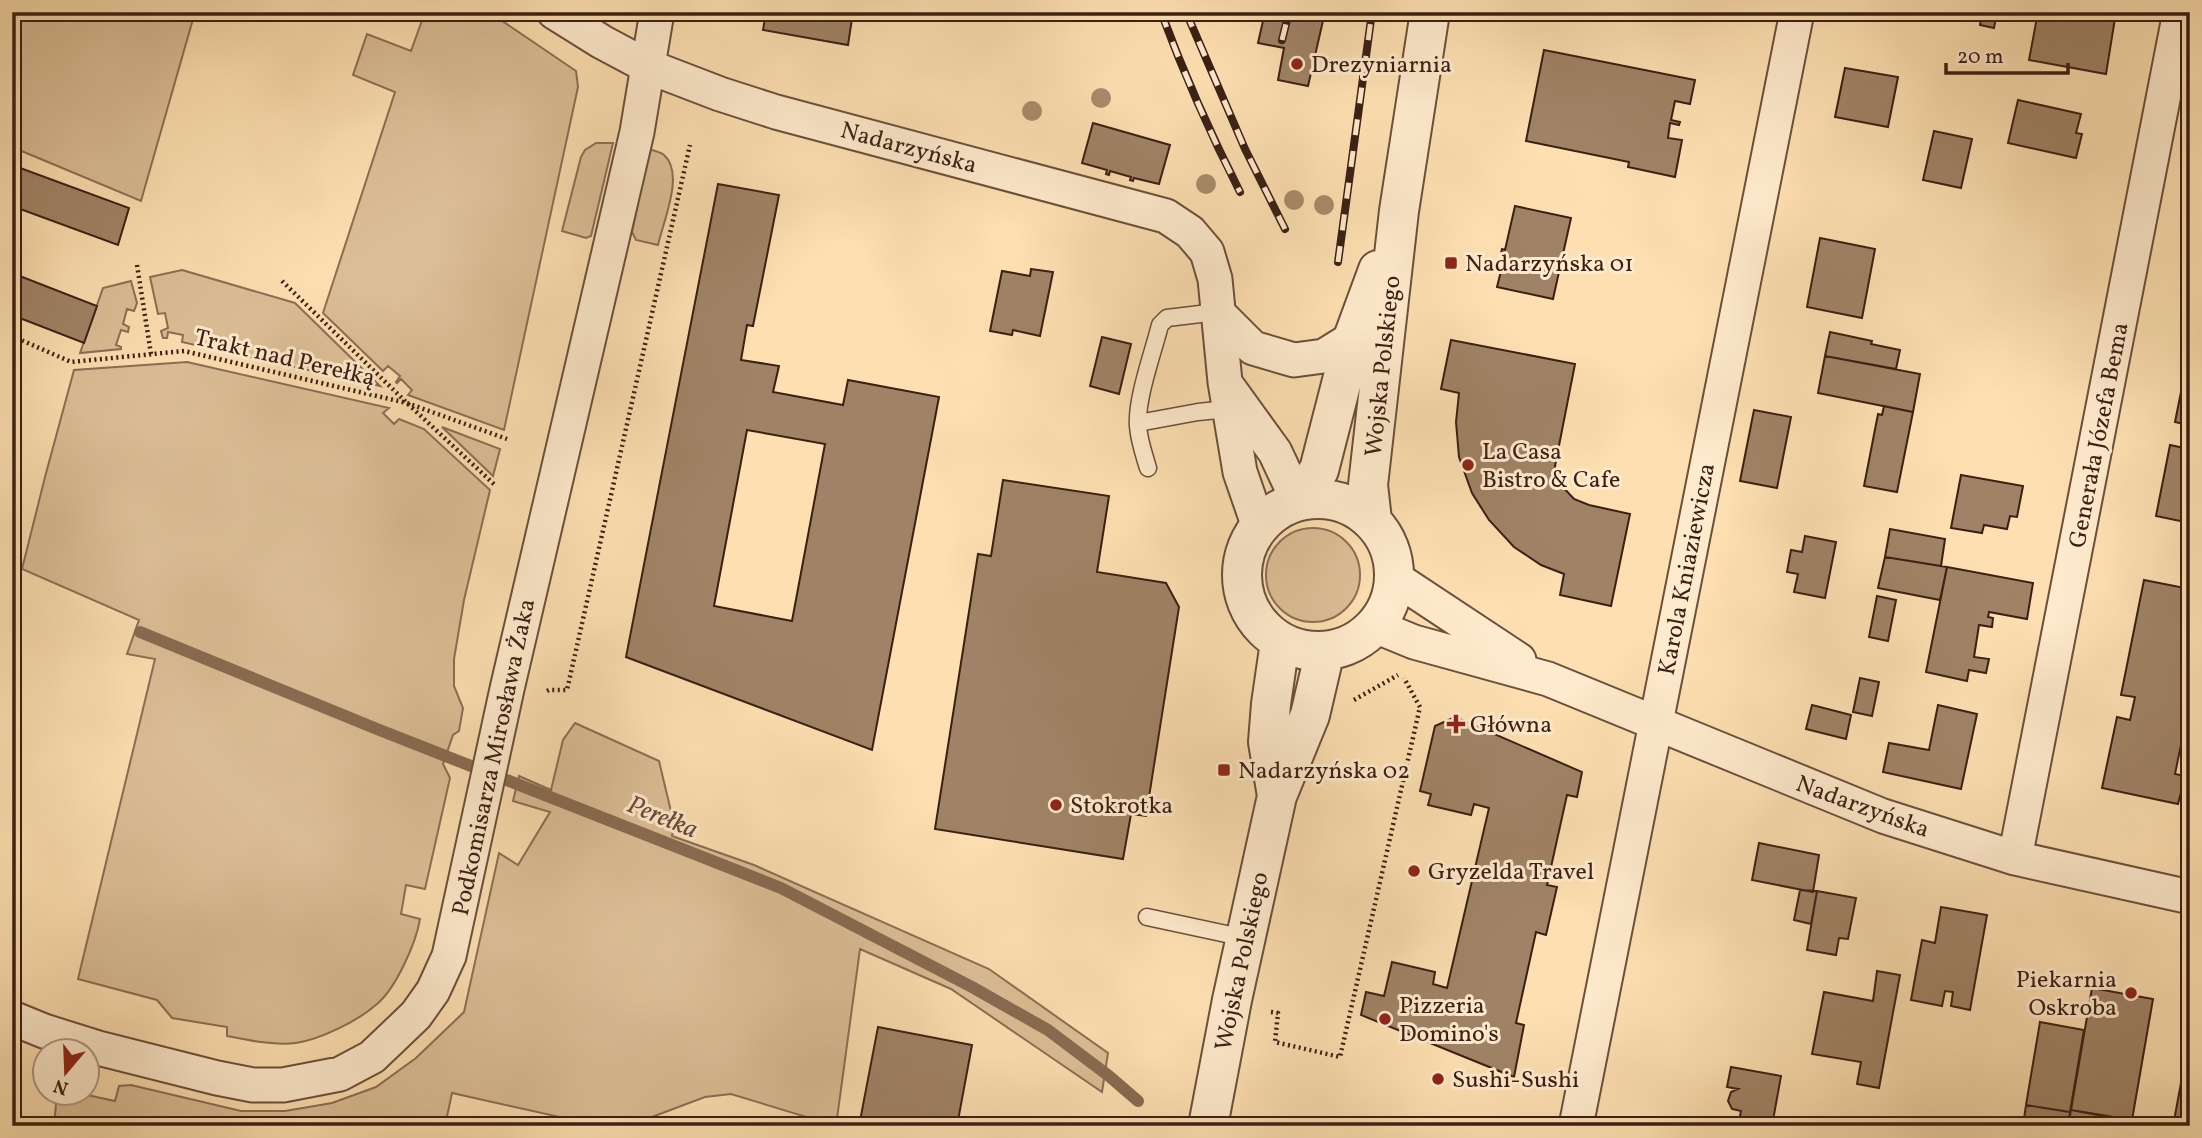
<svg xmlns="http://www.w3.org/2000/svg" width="2202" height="1138" viewBox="0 0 2202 1138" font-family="Vollkorn,serif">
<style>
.green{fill:#dcbe96;stroke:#8c6e55;stroke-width:2}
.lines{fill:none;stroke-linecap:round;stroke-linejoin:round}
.stream{stroke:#886b52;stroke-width:12}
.building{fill:#a08366;stroke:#3b1f14;stroke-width:2;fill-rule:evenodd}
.service-casing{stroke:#6c4f3b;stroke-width:19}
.minor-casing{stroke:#6c4f3b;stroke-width:37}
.tertiary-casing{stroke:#6c4f3b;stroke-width:42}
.path{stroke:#3b1f14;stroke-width:4.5;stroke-dasharray:2 3.5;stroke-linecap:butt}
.service{stroke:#feeacc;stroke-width:16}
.minor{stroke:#feeacc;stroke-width:33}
.tertiary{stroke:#feeacc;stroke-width:38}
.rail-casing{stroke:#3b1f14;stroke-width:8}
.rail{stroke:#feeacc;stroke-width:5;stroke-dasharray:16;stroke-linecap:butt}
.tree{fill:#a88b6c}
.poi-dot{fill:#8f2418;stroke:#feeacc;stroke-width:2.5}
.labels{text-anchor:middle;stroke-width:6;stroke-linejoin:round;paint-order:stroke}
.poi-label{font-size:24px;fill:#3b1f14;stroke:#feeacc;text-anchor:start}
.street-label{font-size:24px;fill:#3b1f14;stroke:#feeacc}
.water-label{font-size:26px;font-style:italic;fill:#684b38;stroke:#feeacc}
</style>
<rect width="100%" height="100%" fill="#fddfb1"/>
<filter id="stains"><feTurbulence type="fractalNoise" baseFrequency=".00286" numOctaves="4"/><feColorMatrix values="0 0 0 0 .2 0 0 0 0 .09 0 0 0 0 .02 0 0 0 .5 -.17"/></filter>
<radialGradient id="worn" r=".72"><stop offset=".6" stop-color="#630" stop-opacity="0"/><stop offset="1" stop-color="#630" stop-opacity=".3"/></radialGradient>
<path class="green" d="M 12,12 L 195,12 L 141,201 L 12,147 Z
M 425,12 L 489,12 L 576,71 L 578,87 L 504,430 L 408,395 L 412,390 L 401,379 L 397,383 L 396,382 L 400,376 L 388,366 L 383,371 L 323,313 L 395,92 L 353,75 L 367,34 L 411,51 Z
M 596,143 L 613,143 L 591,236 L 586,238 L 562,231 L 581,157 L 585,150 Z
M 649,149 C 654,151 661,152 664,155 C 685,173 663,222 658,245 L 636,240 L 632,232 Z
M 182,270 L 295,303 L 380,386 L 182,342 L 183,335 L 168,332 L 167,338 L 163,338 L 161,331 L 168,328 L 165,313 L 158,314 L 150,277 Z
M 131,281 L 137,303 L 134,311 L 127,309 L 123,324 L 129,327 L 128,332 L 121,330 L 116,345 L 121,347 L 121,349 L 80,353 L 103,288 Z
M 187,362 L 389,408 L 383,413 L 394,424 L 399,419 L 424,429 L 490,490 L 464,600 L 454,659 L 454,686 L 463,708 L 459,731 L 453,735 L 443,764 L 450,778 L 425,889 L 406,885 L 401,914 L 420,919 C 416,943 396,988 377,1004 C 358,1021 321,1039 296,1043 C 275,1046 247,1040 227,1036 L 227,1027 L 172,1018 L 157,1000 L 78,979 L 155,659 L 127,654 L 139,620 L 22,569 L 45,477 L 74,370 Z
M 442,427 L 500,449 L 493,476 Z
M1266 575a47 47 0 1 1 94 0a47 47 0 1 1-94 0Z
M 575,723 L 659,761 L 674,824 L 672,836 L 754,865 L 989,969 L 1108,1053 L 1102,1092 L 951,989 L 860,949 L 836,1126 L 731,1094 L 705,1097 L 628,1126 L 600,1126 L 452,1093 L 445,1126 L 54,1126 L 57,1093 L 78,1093 L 115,1101 L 119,1086 L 131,1085 L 241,1111 L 285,1111 L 332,1103 L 376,1087 L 416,1058 L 464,1012 L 499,853 L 518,865 L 550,812 L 513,801 L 519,776 L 551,790 L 563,740 Z"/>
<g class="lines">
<path class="stream" d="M 140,632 L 377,729 L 781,888 L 972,987 L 1048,1030 L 1109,1076 L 1138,1101"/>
</g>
<path class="building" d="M 766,12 L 853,12 L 848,45 L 763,30 Z
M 1265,12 L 1325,12 L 1308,86 L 1278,80 L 1284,48 L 1258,43 Z
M 1982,12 L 1997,12 L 1994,28 L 1980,25 Z
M 2038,12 L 2116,12 L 2106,74 L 2029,60 Z
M 1544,50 L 1695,80 L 1690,104 L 1675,101 L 1671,120 L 1680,122 L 1679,125 L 1670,123 L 1668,138 L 1682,140 L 1675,177 L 1628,167 L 1629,162 L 1526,141 Z
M 1845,68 L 1898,77 L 1888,127 L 1835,117 Z
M 2018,100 L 2081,114 L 2076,133 L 2082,134 L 2076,158 L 2008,143 Z
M 1093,123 L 1170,145 L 1159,184 L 1134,178 L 1133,181 L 1130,180 L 1131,177 L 1110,171 L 1109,175 L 1106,174 L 1107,170 L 1082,163 Z
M 1934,131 L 1972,139 L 1961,188 L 1923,180 Z
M 12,165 L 129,208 L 118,245 L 12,206 Z
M 718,184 L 779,195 L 753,326 L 747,325 L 741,360 L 779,366 L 773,392 L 843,405 L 848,380 L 939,397 L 872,750 L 626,657 ZM 747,430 L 825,444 L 792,621 L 714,606 Z
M 1515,206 L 1571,218 L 1553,299 L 1497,287 L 1502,267 L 1498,267 L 1502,249 L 1505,250 Z
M 1820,238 L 1875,249 L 1862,318 L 1807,307 Z
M 1031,269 L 1053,272 L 1040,336 L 1013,330 L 1012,335 L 990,331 L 1002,271 L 1030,276 Z
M 12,273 L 97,306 L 84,343 L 12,315 Z
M 1830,332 L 1872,341 L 1871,344 L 1900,350 L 1896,369 L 1825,356 Z
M 1102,337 L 1131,344 L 1119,394 L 1090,386 Z
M 1451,340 L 1575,364 L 1555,466 L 1560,484 L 1574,499 L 1589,505 L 1630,514 L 1611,606 L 1560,595 L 1564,574 L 1541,565 L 1514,547 L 1489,520 L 1472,493 L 1459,457 L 1456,422 L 1459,393 L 1441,389 Z
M 2190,347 L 2190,523 L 2156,516 L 2170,445 L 2184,448 L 2188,425 L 2175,422 Z
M 1825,356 L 1920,374 L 1913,412 L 1818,393 Z
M 1884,406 L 1913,412 L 1897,492 L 1864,486 L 1878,414 L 1882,415 Z
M 1754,410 L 1791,417 L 1777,488 L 1740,481 Z
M 1961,475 L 2023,486 L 2017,517 L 2010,516 L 2007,529 L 1984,525 L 1982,533 L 1951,528 Z
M 1003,480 L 1109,496 L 1097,572 L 1166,583 L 1179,607 L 1146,816 L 1131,814 L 1123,859 L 935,829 L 978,554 L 991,556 Z
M 1890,529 L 1945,539 L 1941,566 L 1885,557 Z
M 1805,536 L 1836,542 L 1825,598 L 1794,592 L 1798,574 L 1787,572 L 1791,550 L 1802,552 Z
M 1885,557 L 1947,567 L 1940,600 L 1878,588 Z
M 1947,567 L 2033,583 L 2027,619 L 1989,612 L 1988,617 L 1993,618 L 1992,627 L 1979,625 L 1974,657 L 1989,659 L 1986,673 L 1969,670 L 1967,681 L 1926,672 Z
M 2144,580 L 2190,589 L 2190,736 L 2183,735 L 2175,774 L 2185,776 L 2178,804 L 2102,788 L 2117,717 L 2130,720 L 2135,697 L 2121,695 Z
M 1877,596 L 1896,600 L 1888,641 L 1869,637 Z
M 1860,678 L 1879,682 L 1872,716 L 1853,712 Z
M 1812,705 L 1851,715 L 1846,739 L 1806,729 Z
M 1938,705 L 1977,714 L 1961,789 L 1883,772 L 1889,743 L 1929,750 Z
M 1455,717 L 1582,772 L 1577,797 L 1567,795 L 1547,885 L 1557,887 L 1546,935 L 1536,932 L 1516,1023 L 1524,1025 L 1514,1077 L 1361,1015 L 1366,992 L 1384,996 L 1392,962 L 1435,972 L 1433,984 L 1447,988 L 1489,808 L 1474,804 L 1471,815 L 1428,805 L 1431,794 L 1420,791 L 1435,726 Z
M 1759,843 L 1819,855 L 1813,892 L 1752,880 Z
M 1800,890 L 1817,891 L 1811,924 L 1794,920 Z
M 1817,891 L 1856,898 L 1848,939 L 1839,938 L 1836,955 L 1807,950 Z
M 1941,907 L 1987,915 L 1970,1010 L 1951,1006 L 1953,992 L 1945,991 L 1942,1006 L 1911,1000 L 1922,940 L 1935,943 Z
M 1877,971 L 1900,975 L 1879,1088 L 1857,1084 L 1861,1062 L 1812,1054 L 1824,992 L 1873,1001 Z
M 2092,988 L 2153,999 L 2132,1120 L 2071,1110 Z
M 2040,1022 L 2084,1030 L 2070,1112 L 2026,1105 Z
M 878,1027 L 972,1045 L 957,1126 L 859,1126 Z
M 1731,1067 L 1781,1076 L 1772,1126 L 1738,1126 L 1741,1111 L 1732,1109 L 1728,1101 L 1731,1092 L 1738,1089 L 1727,1087 Z
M 2181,1083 L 2190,1085 L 2190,1126 L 2173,1126 Z
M 2026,1105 L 2070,1112 L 2068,1126 L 2023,1126 Z
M 2071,1110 L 2125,1120 L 2124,1126 L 2068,1126 Z"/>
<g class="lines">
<defs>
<path id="service" d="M 1138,423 L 1198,412 L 1228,409
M 1148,468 C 1144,454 1139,441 1138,426 C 1136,399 1153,353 1160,325 L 1167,318 L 1217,312
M 1147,917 L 1245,938"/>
<path id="minor" d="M 554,12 L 602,42 L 647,66 L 720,94 L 776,112 L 1166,216 L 1190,232 L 1207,252 L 1215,279 L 1225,382 L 1240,472 L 1259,527
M 1217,312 L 1253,348 L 1294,360 L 1324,356 L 1353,338
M 1228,387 L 1275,452 L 1298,501
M 1395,578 L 1519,660
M 1375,626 L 1414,642 L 1548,679 L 1883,816 L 2015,858 L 2190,897
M 2015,858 L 2180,12
M 12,1018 L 44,1031 L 98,1048 L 217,1078 L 253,1085 L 283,1085 L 340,1074 L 372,1057 L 416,1015 L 433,991 L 449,956 L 507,689 L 637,132 L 657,12
M 1576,1126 L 1797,12"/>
<path id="tertiary" d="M1242 575a76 76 0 1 1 152 0a76 76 0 1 1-152 0Z
M 1298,501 L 1319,470 L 1353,338 L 1378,270
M 1372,520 L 1368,485 L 1399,211 L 1430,12
M 1277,796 L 1268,742 L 1271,704 L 1280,642
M 1208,1126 L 1232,1000 L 1277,796 L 1310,715 L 1325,651"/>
</defs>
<use href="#service" class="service-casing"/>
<use href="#minor" class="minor-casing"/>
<use href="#tertiary" class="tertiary-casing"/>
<path class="path" d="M 2183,211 L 2190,213
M 137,265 L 151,354
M 282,281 L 407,403 L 496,486
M 12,336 L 71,362 L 184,351 L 407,403 L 507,439
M 12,348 L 16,337
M 547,691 L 549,690 L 567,690 L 690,145
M 1354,700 L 1398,675
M 1271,1012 L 1278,1013 L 1275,1042 L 1340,1057 L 1420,707 L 1404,678"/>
<use href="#service" class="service"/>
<use href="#minor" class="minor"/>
<use href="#tertiary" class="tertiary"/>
<defs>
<path id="rail" d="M 1161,12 C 1184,74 1210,133 1240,192
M 1186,12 L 1245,149 L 1285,229
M 1282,40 L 1289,12
M 1338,262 L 1372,12"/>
</defs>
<use href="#rail" class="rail-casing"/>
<use href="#rail" class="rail"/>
</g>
<g class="tree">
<circle cx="1101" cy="98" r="10"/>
<circle cx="1032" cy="111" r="10"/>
<circle cx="1206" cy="184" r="10"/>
<circle cx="1294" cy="200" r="10"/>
<circle cx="1324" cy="205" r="10"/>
</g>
<g class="poi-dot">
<circle cx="1297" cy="64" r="7"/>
<rect x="1444" y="256" width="14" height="14" rx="3.5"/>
<circle cx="1468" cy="465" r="7"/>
<path d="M1452.5 713.5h7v7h7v7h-7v7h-7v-7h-7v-7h7z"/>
<rect x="1217" y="763" width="14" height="14" rx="3.5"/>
<circle cx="1056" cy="805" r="7"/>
<circle cx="1414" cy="871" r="7"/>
<circle cx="2131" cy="993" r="7"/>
<circle cx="1385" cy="1019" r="7"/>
<circle cx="1438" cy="1079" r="7"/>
</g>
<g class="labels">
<g class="poi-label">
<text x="1311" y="72">Drezyniarnia</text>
<text x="1465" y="271">Nadarzyńska 01</text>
<text x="1482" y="459">La Casa<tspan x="1482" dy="28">Bistro &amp; Cafe</tspan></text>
<text x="1470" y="732">Główna</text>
<text x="1238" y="778">Nadarzyńska 02</text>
<text x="1070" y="813">Stokrotka</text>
<text x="1428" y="879">Gryzelda Travel</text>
<text x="2117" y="987" text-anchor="end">Piekarnia<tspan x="2117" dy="28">Oskroba</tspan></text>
<text x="1399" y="1013">Pizzeria<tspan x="1399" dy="28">Domino's</tspan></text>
<text x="1452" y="1087">Sushi-Sushi</text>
</g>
<g class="street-label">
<text transform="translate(909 147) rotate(15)" y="8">Nadarzyńska</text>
<text transform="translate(285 357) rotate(13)" y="8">Trakt nad Perełką</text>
<text transform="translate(1382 366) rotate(-84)" y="8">Wojska Polskiego</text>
<text transform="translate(2098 435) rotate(-79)" y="8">Generała Józefa Bema</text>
<text transform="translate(1686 569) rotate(-79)" y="8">Karola Kniaziewicza</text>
<text transform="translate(493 757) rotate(-78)" y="8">Podkomisarza Mirosława Żaka</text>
<text transform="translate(1863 806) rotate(20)" y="8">Nadarzyńska</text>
<text transform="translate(1241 961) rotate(-78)" y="8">Wojska Polskiego</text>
</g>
<g class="water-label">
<text transform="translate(663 816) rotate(22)" y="9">Perełka</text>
</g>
</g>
<rect width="2202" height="1138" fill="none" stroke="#fddfb1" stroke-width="42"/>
<rect x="14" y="14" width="2174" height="1110" fill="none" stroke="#3b1f14" stroke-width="3.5"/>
<rect x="21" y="21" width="2160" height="1096" fill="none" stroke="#3b1f14" stroke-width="2"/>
<g transform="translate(66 1072) rotate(199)"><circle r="33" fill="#feeacc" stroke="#b09982" stroke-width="2"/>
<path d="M0-5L12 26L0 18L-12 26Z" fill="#8f2418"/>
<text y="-10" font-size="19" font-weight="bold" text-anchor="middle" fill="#3b1f14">N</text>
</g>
<path d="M1946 63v10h122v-10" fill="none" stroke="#3b1f14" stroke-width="3.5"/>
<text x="1957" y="63" font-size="21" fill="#3b1f14" stroke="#feeacc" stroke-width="5" paint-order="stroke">20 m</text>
<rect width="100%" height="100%" filter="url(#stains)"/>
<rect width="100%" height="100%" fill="url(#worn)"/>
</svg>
